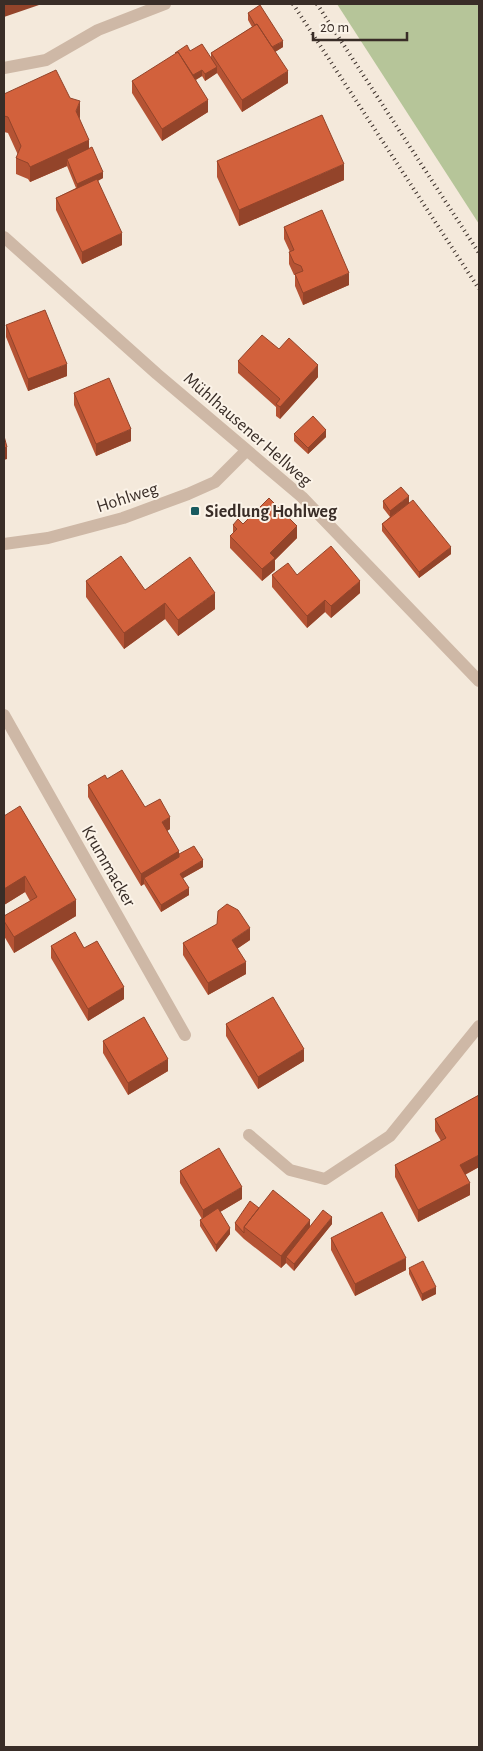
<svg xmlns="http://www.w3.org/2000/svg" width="483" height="1751" viewBox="0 0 483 1751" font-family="'Alegreya Sans',sans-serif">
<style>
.green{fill:#b6c599}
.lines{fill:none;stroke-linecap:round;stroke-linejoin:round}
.service{stroke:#ceb8a6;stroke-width:12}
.minor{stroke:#ceb8a6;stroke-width:12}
.rail{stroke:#392d27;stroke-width:4;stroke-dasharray:1 4;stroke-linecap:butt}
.wall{fill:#b55334}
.shaded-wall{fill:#93442a}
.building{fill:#d2613c;stroke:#93442a}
.poi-dot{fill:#185a5f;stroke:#fbf3e8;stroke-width:2}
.labels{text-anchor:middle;stroke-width:4;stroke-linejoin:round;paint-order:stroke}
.street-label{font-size:18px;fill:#392d27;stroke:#fbf3e8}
.poi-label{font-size:18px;font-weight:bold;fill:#392d27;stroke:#fbf3e8;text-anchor:start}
</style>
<rect width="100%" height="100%" fill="#f4e9db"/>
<path class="green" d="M 337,4 L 479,4 L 479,224 Z"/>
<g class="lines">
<path class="service" d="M 4,68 L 46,60 L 98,30 L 165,4"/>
<path class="minor" d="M 4,237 L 157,374 L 302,497 L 479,681
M 4,544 L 48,538 L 123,518 L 188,494 L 215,482 L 246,451
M 4,715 L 185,1035
M 249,1135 L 290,1170 L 325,1179 L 390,1136 L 479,1026"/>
<path class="rail" d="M 293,4 L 479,289
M 317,4 L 479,253"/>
</g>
<path class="wall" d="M 248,13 L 283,47 L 275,52 L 288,83 L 242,112 L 217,73 L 205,81 L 202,76 L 196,80 L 208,112 L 162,141 L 132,93 L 132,81 L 190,51 L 211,59 L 211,53 L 252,27 L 248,20 Z
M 4,94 L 80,117 L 79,118 L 89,149 L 103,178 L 98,181 L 122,245 L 82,264 L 56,210 L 56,198 L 76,188 L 67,166 L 30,182 L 28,179 L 16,174 L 16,158 L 18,155 L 8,133 L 4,132 Z
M 217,161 L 344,180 L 239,226 L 217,177 Z
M 284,227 L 349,285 L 303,305 L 295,286 L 295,275 L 294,275 L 289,264 L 289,252 L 290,252 L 284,239 Z
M 6,325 L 67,376 L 28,391 L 6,337 Z
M 279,349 L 318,377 L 280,419 L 276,416 L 276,407 L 238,373 L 238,361 Z
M 74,393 L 131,441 L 96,456 L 74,405 Z
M 294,434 L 326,437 L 308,454 L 294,441 Z
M 383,501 L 409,503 L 451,554 L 419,578 L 382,531 L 382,524 L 390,517 L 383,508 Z
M 243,524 L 297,538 L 275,560 L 275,570 L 262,581 L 230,548 L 230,536 L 233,533 L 233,525 Z
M 272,575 L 297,575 L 360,593 L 331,618 L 325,612 L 307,628 L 272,587 Z
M 86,581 L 145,590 L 215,609 L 178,636 L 165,619 L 124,649 L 86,597 Z
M 107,779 L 145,807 L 170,829 L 167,831 L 179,854 L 203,867 L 183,878 L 189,895 L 161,912 L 144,884 L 141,886 L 88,797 L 88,785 Z
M 4,816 L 76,916 L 14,953 L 4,936 L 4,916 L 30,901 L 25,892 L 4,905 Z
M 250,940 L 237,949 L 246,974 L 208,995 L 183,955 L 183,943 Z
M 51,946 L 84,948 L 124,999 L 88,1021 L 51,958 Z
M 226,1024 L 304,1061 L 258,1089 L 226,1036 Z
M 103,1041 L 168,1071 L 128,1095 L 103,1053 Z
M 479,1095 L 479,1167 L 465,1175 L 470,1195 L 418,1222 L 395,1177 L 395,1165 L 441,1141 L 435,1131 L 435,1119 Z
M 180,1171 L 242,1199 L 220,1212 L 230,1234 L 216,1252 L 200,1226 L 200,1220 L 202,1219 L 180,1183 Z
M 259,1208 L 310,1227 L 332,1224 L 294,1271 L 286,1263 L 281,1268 L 244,1239 L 235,1230 L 235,1223 Z
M 331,1238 L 406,1270 L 355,1296 L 331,1250 Z
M 409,1268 L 436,1294 L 422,1301 L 409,1274 Z"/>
<path class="shaded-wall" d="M 8,4 L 39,4 L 39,5 L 4,17 L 4,5 Z
M 283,41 L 283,47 L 270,55 L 270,49 Z
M 217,67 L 217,73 L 205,81 L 205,74 Z
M 202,70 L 202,76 L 190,83 L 190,77 Z
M 288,71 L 288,83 L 242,112 L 242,100 Z
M 208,100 L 208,112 L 162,141 L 162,129 Z
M 80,101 L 80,117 L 76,127 L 76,111 Z
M 89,140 L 89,156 L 67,159 L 67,166 L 30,182 L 30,167 Z
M 344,164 L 344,180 L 239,226 L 239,210 Z
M 103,172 L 103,178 L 77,190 L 77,184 Z
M 122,233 L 122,245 L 82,264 L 82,252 Z
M 349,273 L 349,285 L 303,305 L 303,293 Z
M 67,364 L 67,376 L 28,391 L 28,379 Z
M 318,365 L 318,377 L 280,419 L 280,407 Z
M 131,429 L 131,441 L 96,456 L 96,444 Z
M 326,430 L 326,437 L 308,454 L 308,448 Z
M 7,447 L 7,459 L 4,460 L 4,448 Z
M 5,479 L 5,491 L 4,492 L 4,480 Z
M 409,496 L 409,503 L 390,517 L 390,511 Z
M 297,526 L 297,538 L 275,560 L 275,570 L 262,581 L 262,569 L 270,553 Z
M 451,547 L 451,554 L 419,578 L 419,572 Z
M 360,581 L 360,593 L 331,618 L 331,606 Z
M 215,593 L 215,609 L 178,636 L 178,620 Z
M 325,600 L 325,612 L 307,628 L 307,616 Z
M 165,603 L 165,619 L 124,649 L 124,633 Z
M 4,765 L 5,765 L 5,777 L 4,777 Z
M 170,817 L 170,829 L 162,834 L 162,822 Z
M 179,851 L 179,863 L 144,878 L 144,884 L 141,886 L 141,874 Z
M 203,860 L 203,867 L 180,880 L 180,874 Z
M 25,876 L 25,892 L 4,905 L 4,889 Z
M 189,888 L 189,895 L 161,912 L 161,905 Z
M 76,900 L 76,916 L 14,953 L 14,937 Z
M 250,928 L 250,940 L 232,952 L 232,940 Z
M 246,962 L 246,974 L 208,995 L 208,983 Z
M 124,987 L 124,999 L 88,1021 L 88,1009 Z
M 304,1049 L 304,1061 L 258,1089 L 258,1077 Z
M 168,1059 L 168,1071 L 128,1095 L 128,1083 Z
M 479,1155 L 479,1167 L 460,1177 L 460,1165 Z
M 470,1183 L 470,1195 L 418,1222 L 418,1210 Z
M 242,1187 L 242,1199 L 203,1222 L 203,1210 Z
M 332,1217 L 332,1224 L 294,1271 L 294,1264 Z
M 310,1220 L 310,1232 L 286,1257 L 286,1263 L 281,1268 L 281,1256 Z
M 230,1228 L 230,1234 L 216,1252 L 216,1245 Z
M 406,1258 L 406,1270 L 355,1296 L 355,1284 Z
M 436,1287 L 436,1294 L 422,1301 L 422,1294 Z"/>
<path class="building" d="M 260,5 L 283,41 L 272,47 L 257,24 L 255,25 L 248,13 Z
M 257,24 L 288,71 L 242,100 L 211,53 Z
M 202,44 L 217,67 L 205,74 L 202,70 L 193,75 L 178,52 L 175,53 L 187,45 L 190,51 Z
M 178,52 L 208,100 L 162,129 L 132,81 Z
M 56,70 L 70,98 L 80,101 L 76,111 L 89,140 L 30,167 L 28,163 L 16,158 L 21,146 L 8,117 L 4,116 L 4,94 Z
M 322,115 L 344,164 L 239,210 L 217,161 Z
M 92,147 L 103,172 L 77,184 L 67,159 Z
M 97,179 L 122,233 L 82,252 L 56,198 Z
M 322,210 L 349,273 L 303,293 L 295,274 L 303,271 L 301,266 L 294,263 L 289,252 L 294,250 L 284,227 Z
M 45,310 L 67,364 L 28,379 L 6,325 Z
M 262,335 L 279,349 L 289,338 L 318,365 L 280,407 L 276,404 L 280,399 L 238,361 Z
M 109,378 L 131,429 L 96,444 L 74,393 Z
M 313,416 L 326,430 L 308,448 L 294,434 Z
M 4,436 L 7,447 L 4,448 Z
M 401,487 L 409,496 L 390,511 L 383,501 Z
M 269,498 L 297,526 L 270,553 L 275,558 L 262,569 L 230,536 L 237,529 L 233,525 L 238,519 L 243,524 Z
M 413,500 L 451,547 L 419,572 L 382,524 Z
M 331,546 L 360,581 L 331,606 L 325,600 L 307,616 L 272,575 L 288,563 L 297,575 Z
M 121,556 L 145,590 L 190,557 L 215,593 L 178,620 L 165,603 L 124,633 L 86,581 Z
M 122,770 L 145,807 L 160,799 L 170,817 L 162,822 L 179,851 L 141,874 L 88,785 L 105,775 L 107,779 Z
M 20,806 L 76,900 L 14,937 L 4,921 L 4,916 L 37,897 L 25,876 L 4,889 L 4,816 Z
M 194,846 L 203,860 L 180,874 L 189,888 L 161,905 L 144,878 L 179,857 L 179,854 Z
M 227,904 L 238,910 L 250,928 L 232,940 L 246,962 L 208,983 L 183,943 L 217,924 L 218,911 Z
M 75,932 L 84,948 L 97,941 L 124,987 L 88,1009 L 51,946 Z
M 273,997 L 304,1049 L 258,1077 L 226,1024 Z
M 144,1017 L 168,1059 L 128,1083 L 103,1041 Z
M 479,1095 L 479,1155 L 460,1165 L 470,1183 L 418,1210 L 395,1165 L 446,1138 L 435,1119 Z
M 219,1148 L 242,1187 L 203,1210 L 180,1171 Z
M 273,1190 L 310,1220 L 281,1256 L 244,1227 Z
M 250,1201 L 259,1208 L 244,1227 L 244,1233 L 235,1223 Z
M 218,1208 L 230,1228 L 216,1245 L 200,1220 Z
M 323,1210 L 332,1217 L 294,1264 L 286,1257 Z
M 382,1212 L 406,1258 L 355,1284 L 331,1238 Z
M 423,1261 L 436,1287 L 422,1294 L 409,1268 Z"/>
<rect class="poi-dot" x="190" y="506" width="10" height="10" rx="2.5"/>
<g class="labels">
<g class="street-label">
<text transform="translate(248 429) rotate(41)" y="6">Mühlhausener Hellweg</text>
<text transform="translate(127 497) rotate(-18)" y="6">Hohlweg</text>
<text transform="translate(109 866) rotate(60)" y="6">Krummacker</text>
</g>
<g class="poi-label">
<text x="205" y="517">Siedlung Hohlweg</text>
</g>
</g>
<rect width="483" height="1751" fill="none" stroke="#392d27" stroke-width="10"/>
<path d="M313 32v8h94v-8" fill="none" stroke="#392d27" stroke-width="2.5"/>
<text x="320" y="32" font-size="15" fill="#392d27" stroke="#fbf3e8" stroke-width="4" paint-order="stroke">20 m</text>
</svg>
